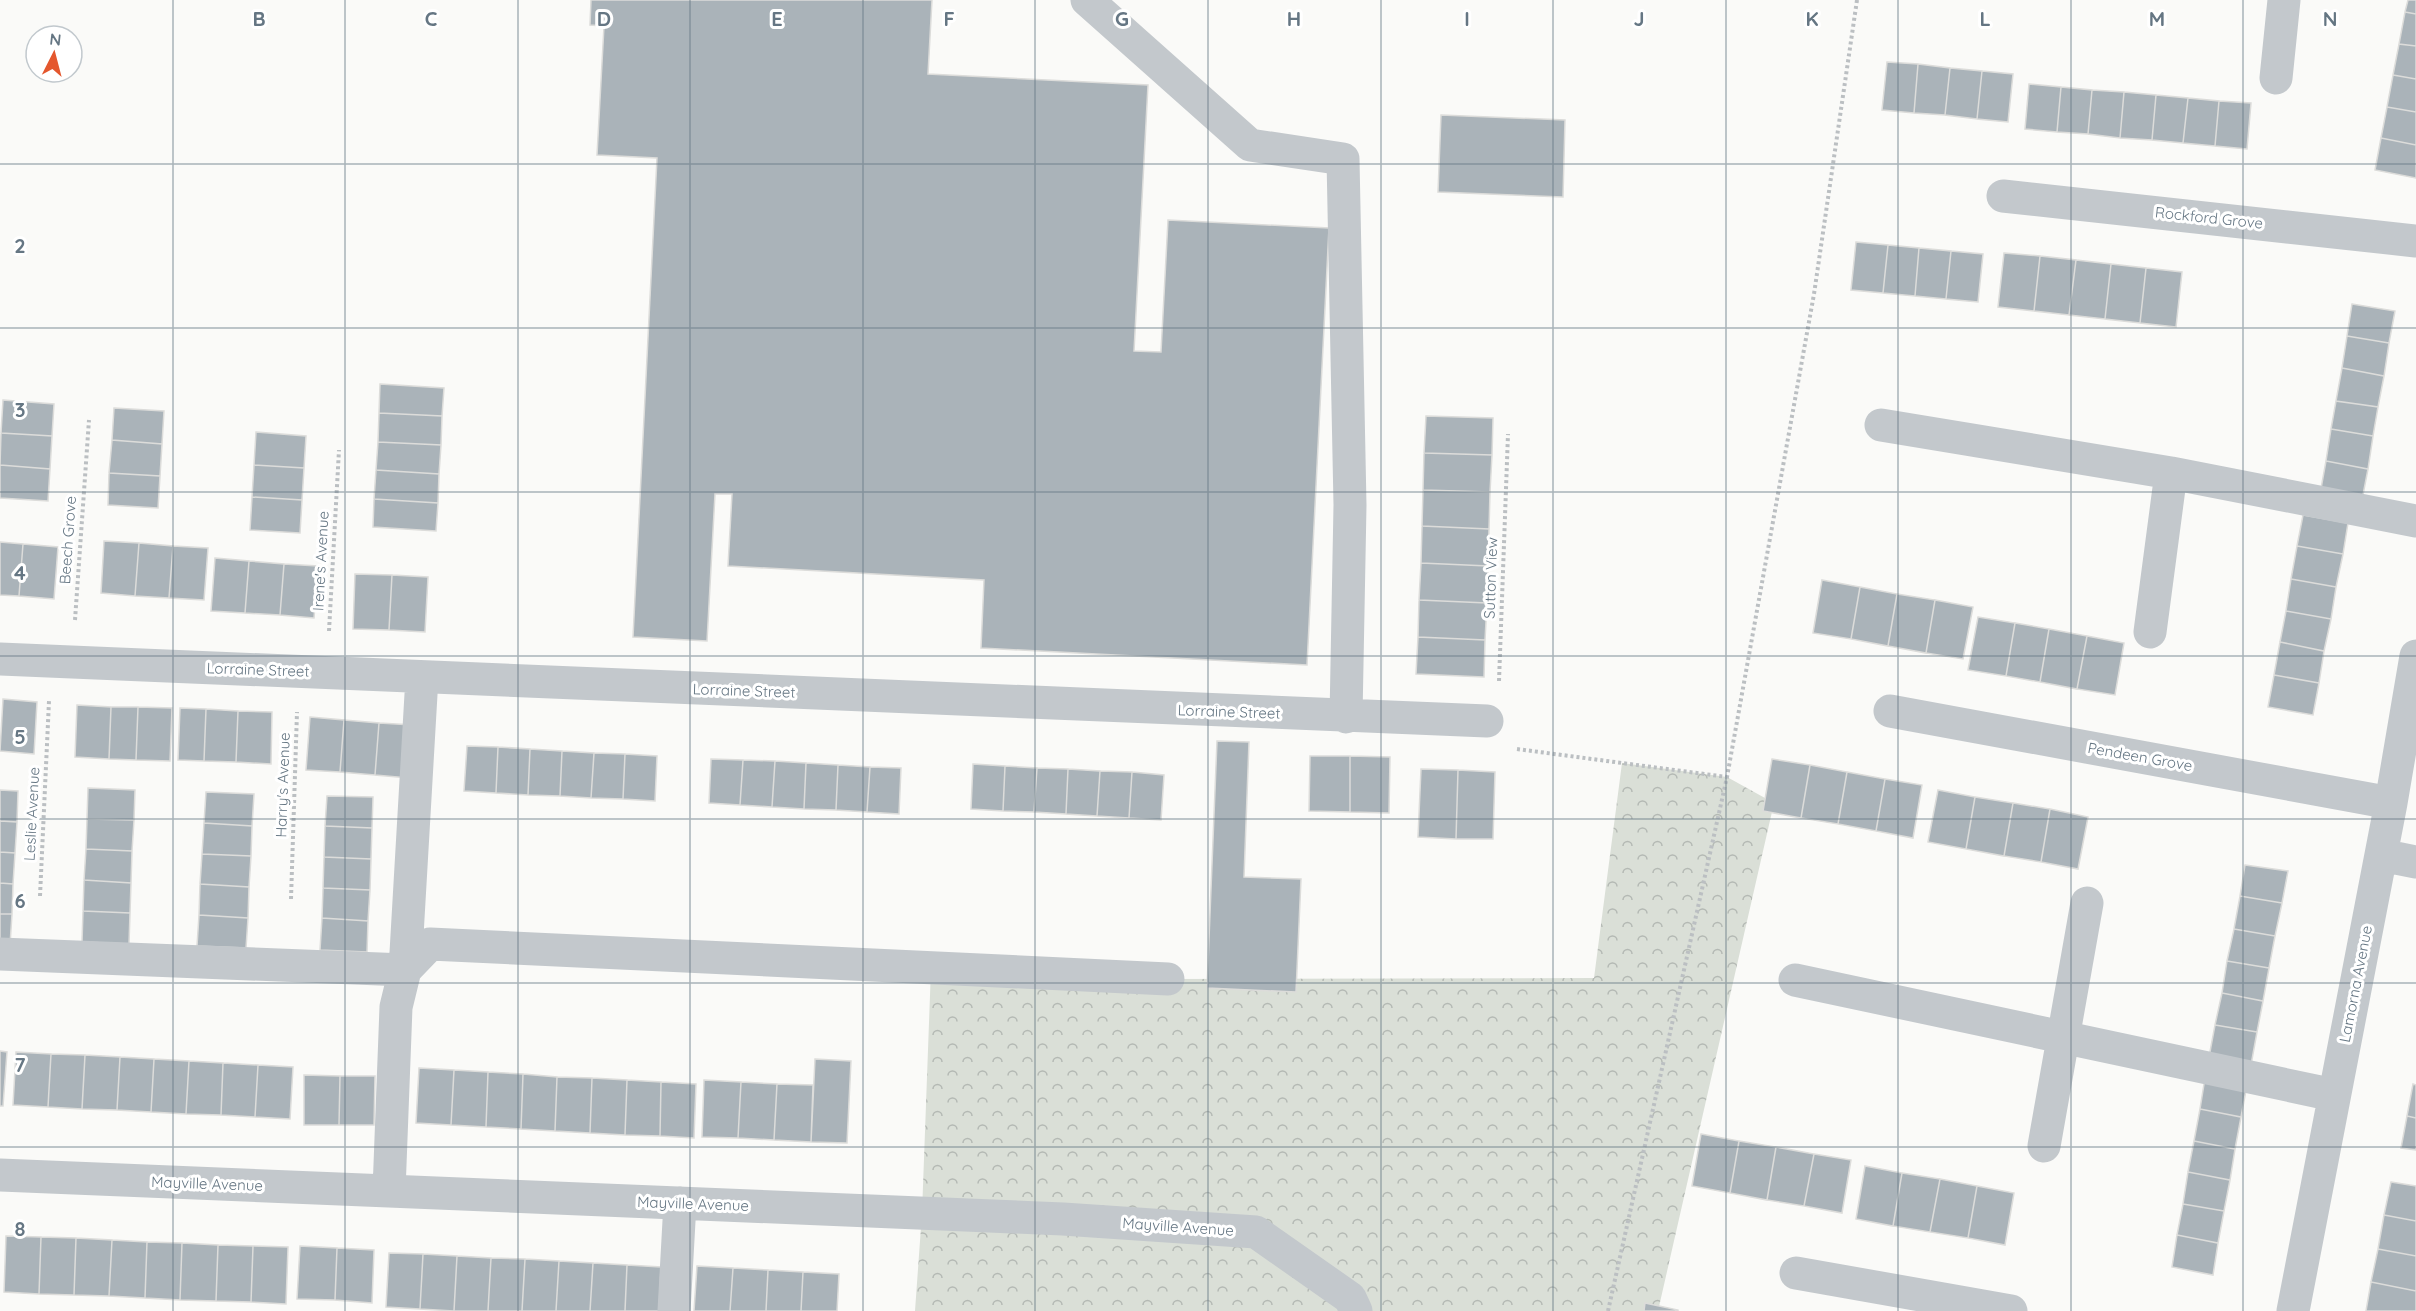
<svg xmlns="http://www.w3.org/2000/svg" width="2416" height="1311" viewBox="0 0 2416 1311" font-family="Quicksand,sans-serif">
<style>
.park{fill:url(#park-crowns)}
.building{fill:#aab3b9;stroke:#dcdcda;stroke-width:1.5}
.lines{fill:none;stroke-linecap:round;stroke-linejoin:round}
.path{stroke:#bbbfc2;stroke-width:4;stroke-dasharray:3 3;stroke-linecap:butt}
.minor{stroke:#c3c8cc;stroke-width:33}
.grid{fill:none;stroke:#657683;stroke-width:1.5;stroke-opacity:0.55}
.labels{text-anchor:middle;stroke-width:6;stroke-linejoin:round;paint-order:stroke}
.street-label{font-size:15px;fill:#657683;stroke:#fff}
.grid-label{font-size:20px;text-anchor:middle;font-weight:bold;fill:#657683;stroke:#fff;stroke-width:6;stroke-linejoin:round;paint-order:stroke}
</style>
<defs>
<pattern id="park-crowns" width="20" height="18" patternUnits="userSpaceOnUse" patternTransform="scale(1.5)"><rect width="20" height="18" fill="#dadfd7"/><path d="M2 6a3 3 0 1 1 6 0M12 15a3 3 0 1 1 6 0" fill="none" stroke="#b4b9b4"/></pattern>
</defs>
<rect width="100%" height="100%" fill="#fafaf8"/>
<path class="park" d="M 1622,763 L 1727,777 L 1774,803 L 1658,1311 L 915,1311 L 922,1213 L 931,968 L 1168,979 L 1594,978 Z"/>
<path class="building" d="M 591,0 L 932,0 L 928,74 L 1148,85 L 1134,351 L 1161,352 L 1168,220 L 1329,228 L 1307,665 L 981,648 L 984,580 L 728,566 L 732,494 L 715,494 L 707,641 L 633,637 L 657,158 L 597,155 L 604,26 L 590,25 Z
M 2408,0 L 2416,0 L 2416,14 L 2405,12 Z
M 2405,12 L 2416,14 L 2416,46 L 2399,44 Z
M 2399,44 L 2416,46 L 2416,79 L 2393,75 Z
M 1887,62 L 1918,64 L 1914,113 L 1882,110 Z
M 1918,64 L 1950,68 L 1945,115 L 1914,113 Z
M 1950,68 L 1982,71 L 1977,119 L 1945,115 Z
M 1982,71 L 2013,74 L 2008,122 L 1977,119 Z
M 2393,75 L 2416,79 L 2416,112 L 2387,107 Z
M 2029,84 L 2061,87 L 2057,132 L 2025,129 Z
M 2061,87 L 2092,90 L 2088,134 L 2057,132 Z
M 2092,90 L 2124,92 L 2120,138 L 2088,134 Z
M 2124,92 L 2156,95 L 2152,140 L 2120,138 Z
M 2156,95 L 2188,98 L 2183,143 L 2152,140 Z
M 2188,98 L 2219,101 L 2215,146 L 2183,143 Z
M 2219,101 L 2251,103 L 2247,149 L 2215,146 Z
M 2387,107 L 2416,112 L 2416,145 L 2381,138 Z
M 1441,115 L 1565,120 L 1563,197 L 1438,192 Z
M 2381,138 L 2416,145 L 2416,178 L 2375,170 Z
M 1856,242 L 1888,245 L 1883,293 L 1851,290 Z
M 1888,245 L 1919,248 L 1915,296 L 1883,293 Z
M 1919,248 L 1951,251 L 1946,299 L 1915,296 Z
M 1951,251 L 1983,254 L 1978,302 L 1946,299 Z
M 2004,253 L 2040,256 L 2034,311 L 1998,307 Z
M 2040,256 L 2076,260 L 2069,315 L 2034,311 Z
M 2076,260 L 2111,264 L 2105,319 L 2069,315 Z
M 2111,264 L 2146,268 L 2140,323 L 2105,319 Z
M 2146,268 L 2182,272 L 2176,327 L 2140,323 Z
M 2352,304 L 2395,311 L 2389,343 L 2347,336 Z
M 2347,336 L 2389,343 L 2384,376 L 2342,368 Z
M 2342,368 L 2384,376 L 2378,407 L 2336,401 Z
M 380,384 L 444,388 L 442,416 L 379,413 Z
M 3,400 L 54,404 L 52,436 L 1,433 Z
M 2336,401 L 2378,407 L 2373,436 L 2331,429 Z
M 114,408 L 164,411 L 162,444 L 112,440 Z
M 379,413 L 442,416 L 441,445 L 378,442 Z
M 1426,416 L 1493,418 L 1492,455 L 1424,453 Z
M 2331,429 L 2373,436 L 2368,469 L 2326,461 Z
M 256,432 L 306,436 L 304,468 L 254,465 Z
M 1,433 L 52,436 L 50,469 L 0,465 Z
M 112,440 L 162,444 L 160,476 L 109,473 Z
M 378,442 L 441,445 L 439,474 L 376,470 Z
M 1424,453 L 1492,455 L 1490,492 L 1423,490 Z
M 2326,461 L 2368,469 L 2362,500 L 2320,494 Z
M 0,465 L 50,469 L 48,501 L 0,498 Z
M 254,465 L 304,468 L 302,500 L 252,497 Z
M 376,470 L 439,474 L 438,503 L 374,499 Z
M 109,473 L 160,476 L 158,508 L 108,505 Z
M 1423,490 L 1490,492 L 1489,529 L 1422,526 Z
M 252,497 L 302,500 L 300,533 L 250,530 Z
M 374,499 L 438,503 L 436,531 L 373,527 Z
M 2303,515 L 2348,523 L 2343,554 L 2297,546 Z
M 1422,526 L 1489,529 L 1488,566 L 1421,563 Z
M 104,541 L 139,543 L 135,596 L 101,593 Z
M 0,542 L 23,544 L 19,596 L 0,595 Z
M 139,543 L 173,546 L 169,598 L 135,596 Z
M 23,544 L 58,547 L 54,599 L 19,596 Z
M 173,546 L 208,548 L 204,600 L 169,598 Z
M 2297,546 L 2343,554 L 2336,587 L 2291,579 Z
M 215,558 L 249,561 L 245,613 L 211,611 Z
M 249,561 L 284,564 L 280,615 L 245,613 Z
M 1421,563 L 1488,566 L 1487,603 L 1419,600 Z
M 284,564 L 318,566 L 314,618 L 280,615 Z
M 355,574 L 392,575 L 389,630 L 353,629 Z
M 392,575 L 428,577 L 425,632 L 389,630 Z
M 2291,579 L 2336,587 L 2331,619 L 2286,611 Z
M 1822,580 L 1860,587 L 1851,639 L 1813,633 Z
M 1860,587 L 1897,594 L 1888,646 L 1851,639 Z
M 1897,594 L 1935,600 L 1926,653 L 1888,646 Z
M 1419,600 L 1487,603 L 1485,640 L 1418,637 Z
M 1935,600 L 1973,607 L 1963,659 L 1926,653 Z
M 2286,611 L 2331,619 L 2324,651 L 2280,642 Z
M 1978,617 L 2015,623 L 2006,676 L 1968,670 Z
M 2015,623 L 2049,629 L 2040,682 L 2006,676 Z
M 2049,629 L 2087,636 L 2077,689 L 2040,682 Z
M 2087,636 L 2124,643 L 2115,695 L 2077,689 Z
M 1418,637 L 1485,640 L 1484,677 L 1416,674 Z
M 2280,642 L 2324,651 L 2319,683 L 2274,675 Z
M 2274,675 L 2319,683 L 2313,715 L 2268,707 Z
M 3,699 L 37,702 L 34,754 L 0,751 Z
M 77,705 L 111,707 L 109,759 L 75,757 Z
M 111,707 L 138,707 L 136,760 L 109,759 Z
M 138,707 L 172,708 L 170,761 L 136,760 Z
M 180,708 L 206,709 L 204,761 L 178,760 Z
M 206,709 L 238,711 L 236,762 L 204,761 Z
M 238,711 L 272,712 L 271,764 L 236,762 Z
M 310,717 L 344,720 L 340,772 L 306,770 Z
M 344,720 L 379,723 L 375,775 L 340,772 Z
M 379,723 L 413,725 L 409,778 L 375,775 Z
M 1217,741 L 1249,742 L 1244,877 L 1301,879 L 1296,992 L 1207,988 Z
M 467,746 L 498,747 L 496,793 L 464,791 Z
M 498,747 L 530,749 L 528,795 L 496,793 Z
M 530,749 L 562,751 L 560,796 L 528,795 Z
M 562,751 L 594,753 L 591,798 L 560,796 Z
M 594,753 L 625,754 L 623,799 L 591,798 Z
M 625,754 L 657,756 L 655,801 L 623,799 Z
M 1310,756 L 1350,756 L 1350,812 L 1309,811 Z
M 1350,756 L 1390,757 L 1389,813 L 1350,812 Z
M 711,759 L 743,760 L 740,805 L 709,803 Z
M 1772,759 L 1810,765 L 1801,818 L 1763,811 Z
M 743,760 L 775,761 L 772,807 L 740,805 Z
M 775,761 L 806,763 L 804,809 L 772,807 Z
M 806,763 L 838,765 L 836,810 L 804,809 Z
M 973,764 L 1005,766 L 1003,811 L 971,809 Z
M 838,765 L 870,767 L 867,812 L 836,810 Z
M 1810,765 L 1847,772 L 1838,824 L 1801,818 Z
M 1005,766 L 1037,768 L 1034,812 L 1003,811 Z
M 870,767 L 901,768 L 899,814 L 867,812 Z
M 1037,768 L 1068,769 L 1066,814 L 1034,812 Z
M 1068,769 L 1100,771 L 1097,816 L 1066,814 Z
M 1421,769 L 1458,770 L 1456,839 L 1418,837 Z
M 1458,770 L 1495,772 L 1493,839 L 1456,839 Z
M 1100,771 L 1132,772 L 1129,818 L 1097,816 Z
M 1132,772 L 1164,775 L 1161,820 L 1129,818 Z
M 1847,772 L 1885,779 L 1876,831 L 1838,824 Z
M 1885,779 L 1922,785 L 1913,838 L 1876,831 Z
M 88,788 L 135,790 L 134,820 L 87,819 Z
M 0,790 L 18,791 L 17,822 L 0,821 Z
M 1938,790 L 1975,797 L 1966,849 L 1928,842 Z
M 206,792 L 254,794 L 252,826 L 204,823 Z
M 327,796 L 373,797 L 372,828 L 325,826 Z
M 1975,797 L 2013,803 L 2004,856 L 1966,849 Z
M 2013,803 L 2050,809 L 2041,862 L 2004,856 Z
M 2050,809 L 2088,817 L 2078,869 L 2041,862 Z
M 87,819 L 134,820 L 132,851 L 86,849 Z
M 0,821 L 17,822 L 15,853 L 0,852 Z
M 204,823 L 252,826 L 251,856 L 202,854 Z
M 325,826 L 372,828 L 371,859 L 324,857 Z
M 86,849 L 132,851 L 131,883 L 84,880 Z
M 0,852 L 15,853 L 13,884 L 0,883 Z
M 202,854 L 251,856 L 249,887 L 200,884 Z
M 324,857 L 371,859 L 370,890 L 323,888 Z
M 2245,865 L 2288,871 L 2282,903 L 2240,896 Z
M 84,880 L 131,883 L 130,913 L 83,911 Z
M 0,883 L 13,884 L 12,914 L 0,914 Z
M 200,884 L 249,887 L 248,918 L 199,915 Z
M 323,888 L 370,890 L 368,921 L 322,918 Z
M 2240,896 L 2282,903 L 2275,936 L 2234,929 Z
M 83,911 L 130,913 L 129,944 L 82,942 Z
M 0,914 L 12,914 L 10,945 L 0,944 Z
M 199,915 L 248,918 L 246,948 L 197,946 Z
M 322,918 L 368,921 L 367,952 L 320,950 Z
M 2234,929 L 2275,936 L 2269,968 L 2227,961 Z
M 2227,961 L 2269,968 L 2263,1001 L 2222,993 Z
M 2222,993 L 2263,1001 L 2257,1032 L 2215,1025 Z
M 2215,1025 L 2257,1032 L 2251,1065 L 2209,1057 Z
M 0,1051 L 7,1052 L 3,1106 L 0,1106 Z
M 16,1052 L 51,1054 L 48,1107 L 13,1105 Z
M 51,1054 L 85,1055 L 82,1109 L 48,1107 Z
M 85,1055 L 120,1057 L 117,1110 L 82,1109 Z
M 120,1057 L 154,1059 L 151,1112 L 117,1110 Z
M 154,1059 L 189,1061 L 186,1114 L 151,1112 Z
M 815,1059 L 851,1061 L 847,1143 L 811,1142 Z
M 189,1061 L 223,1063 L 221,1115 L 186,1114 Z
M 223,1063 L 258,1065 L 255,1117 L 221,1115 Z
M 258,1065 L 293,1067 L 290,1119 L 255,1117 Z
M 419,1068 L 454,1070 L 451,1125 L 416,1123 Z
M 454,1070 L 488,1072 L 486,1127 L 451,1125 Z
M 488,1072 L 523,1074 L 521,1129 L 486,1127 Z
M 523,1074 L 557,1077 L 555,1131 L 521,1129 Z
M 304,1075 L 340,1076 L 339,1125 L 304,1125 Z
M 340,1076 L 375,1076 L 374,1125 L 339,1125 Z
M 557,1077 L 592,1078 L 590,1133 L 555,1131 Z
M 592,1078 L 627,1080 L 625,1135 L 590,1133 Z
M 2205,1078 L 2247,1085 L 2241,1117 L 2200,1109 Z
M 627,1080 L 661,1082 L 660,1136 L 625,1135 Z
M 704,1080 L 741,1082 L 738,1138 L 702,1137 Z
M 661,1082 L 696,1084 L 694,1138 L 660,1136 Z
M 741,1082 L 777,1084 L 774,1140 L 738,1138 Z
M 777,1084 L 813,1085 L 811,1142 L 774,1140 Z
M 2413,1084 L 2416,1085 L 2416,1118 L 2407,1116 Z
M 2200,1109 L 2241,1117 L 2235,1149 L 2194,1141 Z
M 2407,1116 L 2416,1118 L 2416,1150 L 2401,1148 Z
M 1701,1134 L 1739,1141 L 1730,1193 L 1692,1186 Z
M 1739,1141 L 1776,1147 L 1767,1200 L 1730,1193 Z
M 2194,1141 L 2235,1149 L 2230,1180 L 2188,1172 Z
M 1776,1147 L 1814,1154 L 1804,1206 L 1767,1200 Z
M 1814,1154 L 1851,1160 L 1842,1213 L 1804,1206 Z
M 1865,1166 L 1902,1173 L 1893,1226 L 1856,1219 Z
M 2188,1172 L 2230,1180 L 2224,1211 L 2183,1204 Z
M 1902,1173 L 1940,1179 L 1930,1232 L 1893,1226 Z
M 1940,1179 L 1977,1186 L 1968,1238 L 1930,1232 Z
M 2391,1182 L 2416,1186 L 2416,1221 L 2384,1215 Z
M 1977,1186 L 2014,1193 L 2005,1245 L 1968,1238 Z
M 2183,1204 L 2224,1211 L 2218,1243 L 2177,1235 Z
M 2384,1215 L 2416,1221 L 2416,1256 L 2378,1249 Z
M 2177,1235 L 2218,1243 L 2213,1275 L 2172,1267 Z
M 6,1236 L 41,1237 L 39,1294 L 4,1292 Z
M 41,1237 L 76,1238 L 74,1295 L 39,1294 Z
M 76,1238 L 112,1240 L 109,1296 L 74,1295 Z
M 112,1240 L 147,1242 L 145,1298 L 109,1296 Z
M 147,1242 L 182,1243 L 180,1300 L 145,1298 Z
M 182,1243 L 218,1245 L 216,1301 L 180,1300 Z
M 218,1245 L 253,1246 L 251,1302 L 216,1301 Z
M 253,1246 L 288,1247 L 286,1304 L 251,1302 Z
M 300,1246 L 337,1248 L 335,1300 L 297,1299 Z
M 337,1248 L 374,1250 L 372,1303 L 335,1300 Z
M 2378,1249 L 2416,1256 L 2416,1291 L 2371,1282 Z
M 389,1253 L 423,1254 L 420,1309 L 386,1307 Z
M 423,1254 L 457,1256 L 454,1311 L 420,1309 Z
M 457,1256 L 491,1258 L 488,1311 L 454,1311 Z
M 491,1258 L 525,1259 L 522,1311 L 488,1311 Z
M 525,1259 L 559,1261 L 556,1311 L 522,1311 Z
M 559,1261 L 593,1263 L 590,1311 L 556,1311 Z
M 593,1263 L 627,1265 L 625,1311 L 590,1311 Z
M 627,1265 L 661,1267 L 659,1311 L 625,1311 Z
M 697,1266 L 733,1268 L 730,1311 L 694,1311 Z
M 733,1268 L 768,1270 L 766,1311 L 730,1311 Z
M 768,1270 L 803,1272 L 801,1311 L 766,1311 Z
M 803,1272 L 839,1274 L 837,1311 L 801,1311 Z
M 2371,1282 L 2416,1291 L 2416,1311 L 2366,1311 Z
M 1645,1303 L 1678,1310 L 1678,1311 L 1644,1311 Z"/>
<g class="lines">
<path class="path" d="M 75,620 L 89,420
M 329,631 L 339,450
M 1499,681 L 1508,434
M 1517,749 L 1727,777
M 40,896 L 49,701
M 291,899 L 297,712
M 1608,1311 L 1727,777 L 1814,294 L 1857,0"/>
<path class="minor" d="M 1087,0 L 1250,145 L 1343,159 L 1350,505 L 1346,717
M 2276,78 L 2284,0
M 2003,196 L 2416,241
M 1881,425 L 2171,473 L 2416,521
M 2150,632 L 2171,473
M 0,659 L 1487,721
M 1890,711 L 2391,803
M 2381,855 L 2416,862
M 0,954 L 405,970 L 430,944 L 1168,979
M 1795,980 L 2334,1095
M 2044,1146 L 2087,903
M 0,1175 L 1063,1219 L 1256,1232 L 1350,1298 L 1356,1311
M 389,1191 L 396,1007 L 405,970 L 422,677
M 1796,1273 L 2011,1311
M 674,1311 L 680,1203
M 2293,1311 L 2391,803 L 2416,656"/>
</g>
<path class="grid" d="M 173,0 L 173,1311M 345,0 L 345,1311M 518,0 L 518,1311M 690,0 L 690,1311M 863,0 L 863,1311M 1035,0 L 1035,1311M 1208,0 L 1208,1311M 1381,0 L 1381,1311M 1553,0 L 1553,1311M 1726,0 L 1726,1311M 1898,0 L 1898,1311M 2071,0 L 2071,1311M 2243,0 L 2243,1311M 0,164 L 2416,164M 0,328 L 2416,328M 0,492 L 2416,492M 0,656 L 2416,656M 0,819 L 2416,819M 0,983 L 2416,983M 0,1147 L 2416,1147"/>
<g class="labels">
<g class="street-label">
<text transform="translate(2209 218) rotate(6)" y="5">Rockford Grove</text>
<text transform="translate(68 540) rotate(-86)" y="5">Beech Grove</text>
<text transform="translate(321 561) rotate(-87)" y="5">Irene's Avenue</text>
<text transform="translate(1491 578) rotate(-88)" y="5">Sutton View</text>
<text transform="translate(258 670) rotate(2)" y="5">Lorraine Street</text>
<text transform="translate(744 691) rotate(2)" y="5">Lorraine Street</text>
<text transform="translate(1229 712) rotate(2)" y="5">Lorraine Street</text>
<text transform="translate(2140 757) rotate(10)" y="5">Pendeen Grove</text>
<text transform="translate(283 785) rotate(-88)" y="5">Harry's Avenue</text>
<text transform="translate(32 814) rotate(-87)" y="5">Leslie Avenue</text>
<text transform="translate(2356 984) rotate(-79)" y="5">Lamorna Avenue</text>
<text transform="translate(207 1184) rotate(2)" y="5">Mayville Avenue</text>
<text transform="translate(693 1204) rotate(2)" y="5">Mayville Avenue</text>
<text transform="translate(1178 1227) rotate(4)" y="5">Mayville Avenue</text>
</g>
</g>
<g class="grid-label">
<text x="259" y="26">B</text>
<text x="431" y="26">C</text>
<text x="604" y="26">D</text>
<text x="777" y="26">E</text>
<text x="949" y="26">F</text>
<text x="1122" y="26">G</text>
<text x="1294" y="26">H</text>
<text x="1467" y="26">I</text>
<text x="1639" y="26">J</text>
<text x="1812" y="26">K</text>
<text x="1985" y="26">L</text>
<text x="2157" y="26">M</text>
<text x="2330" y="26">N</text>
<text x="20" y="253">2</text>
<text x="20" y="417">3</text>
<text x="20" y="580">4</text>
<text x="20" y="744">5</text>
<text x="20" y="908">6</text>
<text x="20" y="1072">7</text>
<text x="20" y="1236">8</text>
</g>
<g transform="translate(54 54) rotate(6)"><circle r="28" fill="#ffffff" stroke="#c1c8cd" stroke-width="1.5"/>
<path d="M0-4.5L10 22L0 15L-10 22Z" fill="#e4572e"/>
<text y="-9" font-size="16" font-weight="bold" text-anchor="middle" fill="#657683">N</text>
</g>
</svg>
